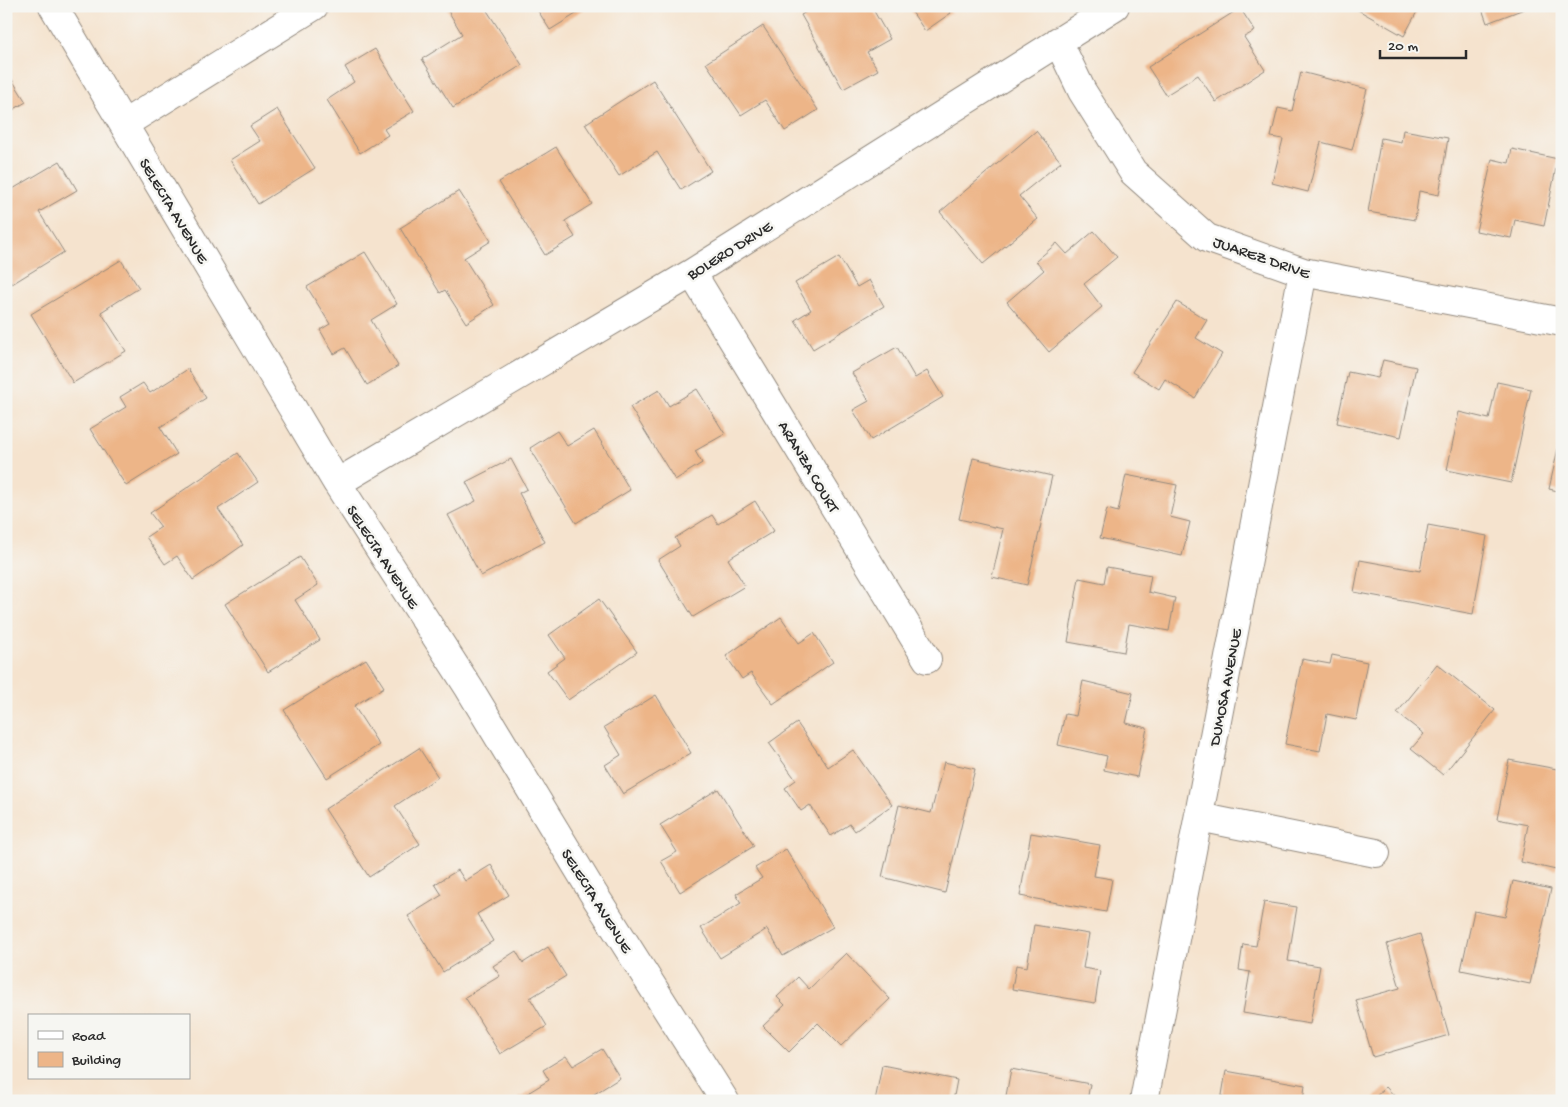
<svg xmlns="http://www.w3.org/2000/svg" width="1568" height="1107" viewBox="0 0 1568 1107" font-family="'Gochi Hand',sans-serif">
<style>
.building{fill:#edb588}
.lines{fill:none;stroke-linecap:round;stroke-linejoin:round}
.street-casing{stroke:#90877c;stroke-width:30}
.street{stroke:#fff;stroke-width:28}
.labels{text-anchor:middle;stroke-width:5;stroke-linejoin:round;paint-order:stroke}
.street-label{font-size:16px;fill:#2b2b2b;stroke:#f6f6f2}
</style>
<rect width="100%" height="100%" fill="#f6f6f2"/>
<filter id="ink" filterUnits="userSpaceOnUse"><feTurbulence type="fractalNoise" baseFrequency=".02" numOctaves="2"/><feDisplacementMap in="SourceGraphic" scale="10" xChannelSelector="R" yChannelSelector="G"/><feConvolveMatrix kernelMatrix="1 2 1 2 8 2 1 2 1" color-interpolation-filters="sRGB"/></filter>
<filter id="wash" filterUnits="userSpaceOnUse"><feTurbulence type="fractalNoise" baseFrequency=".0096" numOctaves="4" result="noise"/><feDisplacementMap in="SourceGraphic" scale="20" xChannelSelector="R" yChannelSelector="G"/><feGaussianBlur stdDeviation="1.12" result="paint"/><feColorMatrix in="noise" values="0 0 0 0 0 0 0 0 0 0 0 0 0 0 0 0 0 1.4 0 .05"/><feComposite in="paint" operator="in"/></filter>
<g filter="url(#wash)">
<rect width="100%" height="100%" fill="#f5e3ce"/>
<g id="blocks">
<path class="building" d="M 451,6 L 484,6 L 522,65 L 453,108 L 422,59 L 462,34 L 447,9 Z
M 535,6 L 589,6 L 550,30 Z
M 816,6 L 871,6 L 890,39 L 867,52 L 878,70 L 843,89 L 801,15 Z
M 908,6 L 946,6 L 951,13 L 925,31 Z
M 1351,6 L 1420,6 L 1404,36 Z
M 1481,6 L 1532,6 L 1487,23 Z
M 1240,8 L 1255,31 L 1244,37 L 1265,70 L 1216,102 L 1198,75 L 1166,95 L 1148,67 Z
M 763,26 L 818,110 L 785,131 L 765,100 L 741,115 L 706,63 Z
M 375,49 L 414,111 L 384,129 L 388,135 L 360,153 L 327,100 L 354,82 L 345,67 Z
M 6,70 L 26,102 L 6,114 Z
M 1301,72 L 1367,89 L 1352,150 L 1321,142 L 1308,192 L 1272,183 L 1283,139 L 1271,137 L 1278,108 L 1292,111 Z
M 653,80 L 711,171 L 681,190 L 657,152 L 619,176 L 585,124 Z
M 277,109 L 315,168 L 258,204 L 230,160 L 260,141 L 250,126 Z
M 1403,130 L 1448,138 L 1439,195 L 1419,191 L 1415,220 L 1368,212 L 1381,138 L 1401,142 Z
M 1036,131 L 1061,162 L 1019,196 L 1038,219 L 983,264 L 940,212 Z
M 556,147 L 592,204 L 565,221 L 575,237 L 545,255 L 499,182 Z
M 1512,149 L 1558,159 L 1544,226 L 1515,220 L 1511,238 L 1476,231 L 1492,159 L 1509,163 Z
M 60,161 L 77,190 L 39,212 L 64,252 L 12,284 L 6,275 L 6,193 Z
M 459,191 L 491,241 L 464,258 L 494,305 L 466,323 L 445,290 L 440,293 L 400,228 Z
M 1094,231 L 1117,257 L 1084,284 L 1102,307 L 1049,352 L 1007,302 L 1044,270 L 1036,261 L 1057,243 L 1067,254 Z
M 365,252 L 397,304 L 371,320 L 398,366 L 367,385 L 345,348 L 334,354 L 320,330 L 330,324 L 307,287 Z
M 839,257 L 857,287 L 869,280 L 884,306 L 813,349 L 795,320 L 811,310 L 795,283 Z
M 121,260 L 139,288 L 101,312 L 126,351 L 73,383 L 31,314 Z
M 1177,302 L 1207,320 L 1196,338 L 1222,354 L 1195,398 L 1165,379 L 1159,389 L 1132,372 Z
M 897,347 L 915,378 L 927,371 L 943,397 L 871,440 L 853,410 L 869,401 L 852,373 Z
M 1383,360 L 1416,367 L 1401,437 L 1337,423 L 1348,372 L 1378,378 Z
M 188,369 L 206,398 L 160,427 L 177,454 L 126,486 L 90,429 L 126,407 L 120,397 L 143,383 L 150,393 Z
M 1497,382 L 1531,389 L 1511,483 L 1447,470 L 1459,412 L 1489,419 Z
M 697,389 L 725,434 L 695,451 L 702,463 L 675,480 L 630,407 L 659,390 L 669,406 Z
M 594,430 L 630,490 L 576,523 L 530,448 L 557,431 L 567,446 Z
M 1561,435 L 1562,435 L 1562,492 L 1549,489 Z
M 238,453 L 258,482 L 218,509 L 243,545 L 193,580 L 177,556 L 165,564 L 146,537 L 161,527 L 150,513 Z
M 973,458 L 1052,476 L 1027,585 L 992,577 L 1003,529 L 959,519 Z
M 511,459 L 527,489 L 519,493 L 545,542 L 481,576 L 448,515 L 476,501 L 466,482 Z
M 1126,475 L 1177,485 L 1170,517 L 1190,522 L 1182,556 L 1100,538 L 1107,509 L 1118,512 Z
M 755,501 L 774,531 L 728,559 L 745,586 L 693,617 L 658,560 L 680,546 L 675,538 L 712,515 L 718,524 Z
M 1428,525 L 1487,536 L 1473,614 L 1354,592 L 1360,560 L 1420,571 Z
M 300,557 L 318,585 L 295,600 L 320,640 L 268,672 L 225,604 Z
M 1107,567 L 1151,575 L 1148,592 L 1175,598 L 1169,631 L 1129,624 L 1124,652 L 1068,642 L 1079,578 L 1104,583 Z
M 599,599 L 637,652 L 568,700 L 547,671 L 565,658 L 549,635 Z
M 781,617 L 799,643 L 814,633 L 833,662 L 773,704 L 751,673 L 742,679 L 726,656 Z
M 1332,655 L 1367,662 L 1356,720 L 1327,714 L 1320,751 L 1285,744 L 1302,659 L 1330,664 Z
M 366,659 L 384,687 L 354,706 L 379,745 L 327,778 L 284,710 Z
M 1437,664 L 1495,710 L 1443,775 L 1411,749 L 1424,734 L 1397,713 Z
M 1083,681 L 1133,693 L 1126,723 L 1147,728 L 1137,777 L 1104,770 L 1107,756 L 1058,745 L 1065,714 L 1076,716 Z
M 656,695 L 691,753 L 623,794 L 605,765 L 621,755 L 604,727 Z
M 797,723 L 828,767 L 853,750 L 892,805 L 855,831 L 850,824 L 831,836 L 810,805 L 801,811 L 785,788 L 796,780 L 769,743 Z
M 419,748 L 438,777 L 395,806 L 420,844 L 369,877 L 325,809 Z
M 1509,760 L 1562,770 L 1562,842 L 1556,870 L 1521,862 L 1528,825 L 1497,819 Z
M 944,762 L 975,769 L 945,893 L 882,877 L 899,805 L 931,813 Z
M 718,789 L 754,846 L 680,892 L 661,861 L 677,852 L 660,825 Z
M 1031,833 L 1100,845 L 1094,876 L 1112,879 L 1106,912 L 1020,896 Z
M 786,849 L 833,927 L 783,956 L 767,929 L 720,958 L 701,928 L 741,903 L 736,894 L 762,878 L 755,868 Z
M 491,865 L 509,895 L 477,914 L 493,941 L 443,972 L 408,916 L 442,895 L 435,884 L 458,870 L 465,881 Z
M 1513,881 L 1551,889 L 1530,984 L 1461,970 L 1474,911 L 1505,917 Z
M 1264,902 L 1297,907 L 1288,961 L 1320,966 L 1310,1024 L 1243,1013 L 1250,972 L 1239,970 L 1243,944 L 1256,946 Z
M 1034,925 L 1089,934 L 1083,968 L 1100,971 L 1095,1003 L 1012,989 L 1016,965 L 1027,967 Z
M 1420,934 L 1449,1035 L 1373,1057 L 1356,1000 L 1400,988 L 1387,944 Z
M 548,947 L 566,976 L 530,998 L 547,1026 L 500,1054 L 465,997 L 500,976 L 493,966 L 516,951 L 523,963 Z
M 846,953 L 890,999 L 841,1046 L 818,1023 L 789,1052 L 763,1026 L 785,1005 L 777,997 L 798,977 L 809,989 Z
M 602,1049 L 620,1078 L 583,1101 L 518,1099 L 549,1080 L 543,1070 L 566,1056 L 573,1066 Z
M 882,1065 L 957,1080 L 953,1101 L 875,1101 Z
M 1011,1069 L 1090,1084 L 1087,1101 L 1005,1101 Z
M 1226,1071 L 1305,1085 L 1303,1101 L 1221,1101 Z
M 1386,1087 L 1399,1101 L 1371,1101 Z"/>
</g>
</g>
<g filter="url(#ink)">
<use href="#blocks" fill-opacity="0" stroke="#90877c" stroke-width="1"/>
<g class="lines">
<defs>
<path id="street" d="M 53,6 L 337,483 L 469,688 L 593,893 L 725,1101
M 1058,41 L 1082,91 L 1133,172 L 1207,238 L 1303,272 L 1562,322
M 124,124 L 314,6
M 692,273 L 927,659
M 337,483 L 692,273 L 1115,6
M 1199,817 L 1376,853
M 1144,1101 L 1303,272"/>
</defs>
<use href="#street" class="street-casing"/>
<use href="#street" class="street"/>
</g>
</g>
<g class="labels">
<g class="street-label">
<text transform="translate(175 210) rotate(59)" y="6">SELECTA AVENUE</text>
<text transform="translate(729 249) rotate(-32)" y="6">BOLERO DRIVE</text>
<text transform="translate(1262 256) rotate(19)" y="6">JUAREZ DRIVE</text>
<text transform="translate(810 466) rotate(59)" y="6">ARANZA COURT</text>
<text transform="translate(384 556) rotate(57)" y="6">SELECTA AVENUE</text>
<text transform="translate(1224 687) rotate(-79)" y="6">DUMOSA AVENUE</text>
<text transform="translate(598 900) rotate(58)" y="6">SELECTA AVENUE</text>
</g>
</g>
<rect width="1568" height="1107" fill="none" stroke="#f6f6f2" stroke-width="25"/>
<rect x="28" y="1014" width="162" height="65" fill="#f6f6f2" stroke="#a5a5a2"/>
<rect x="38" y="1031" width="25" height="8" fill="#ffffff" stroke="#a5a5a2"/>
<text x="72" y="1040" font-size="15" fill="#2b2b2b">Road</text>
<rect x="38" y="1052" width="25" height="15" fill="#edb588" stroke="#a5a5a2"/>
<text x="72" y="1064" font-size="15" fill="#2b2b2b">Building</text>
<path d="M1380 50v8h86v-8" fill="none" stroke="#2b2b2b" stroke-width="2.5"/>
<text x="1388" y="50" font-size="15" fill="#2b2b2b" stroke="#f6f6f2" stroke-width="4" paint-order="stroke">20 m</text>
</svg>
